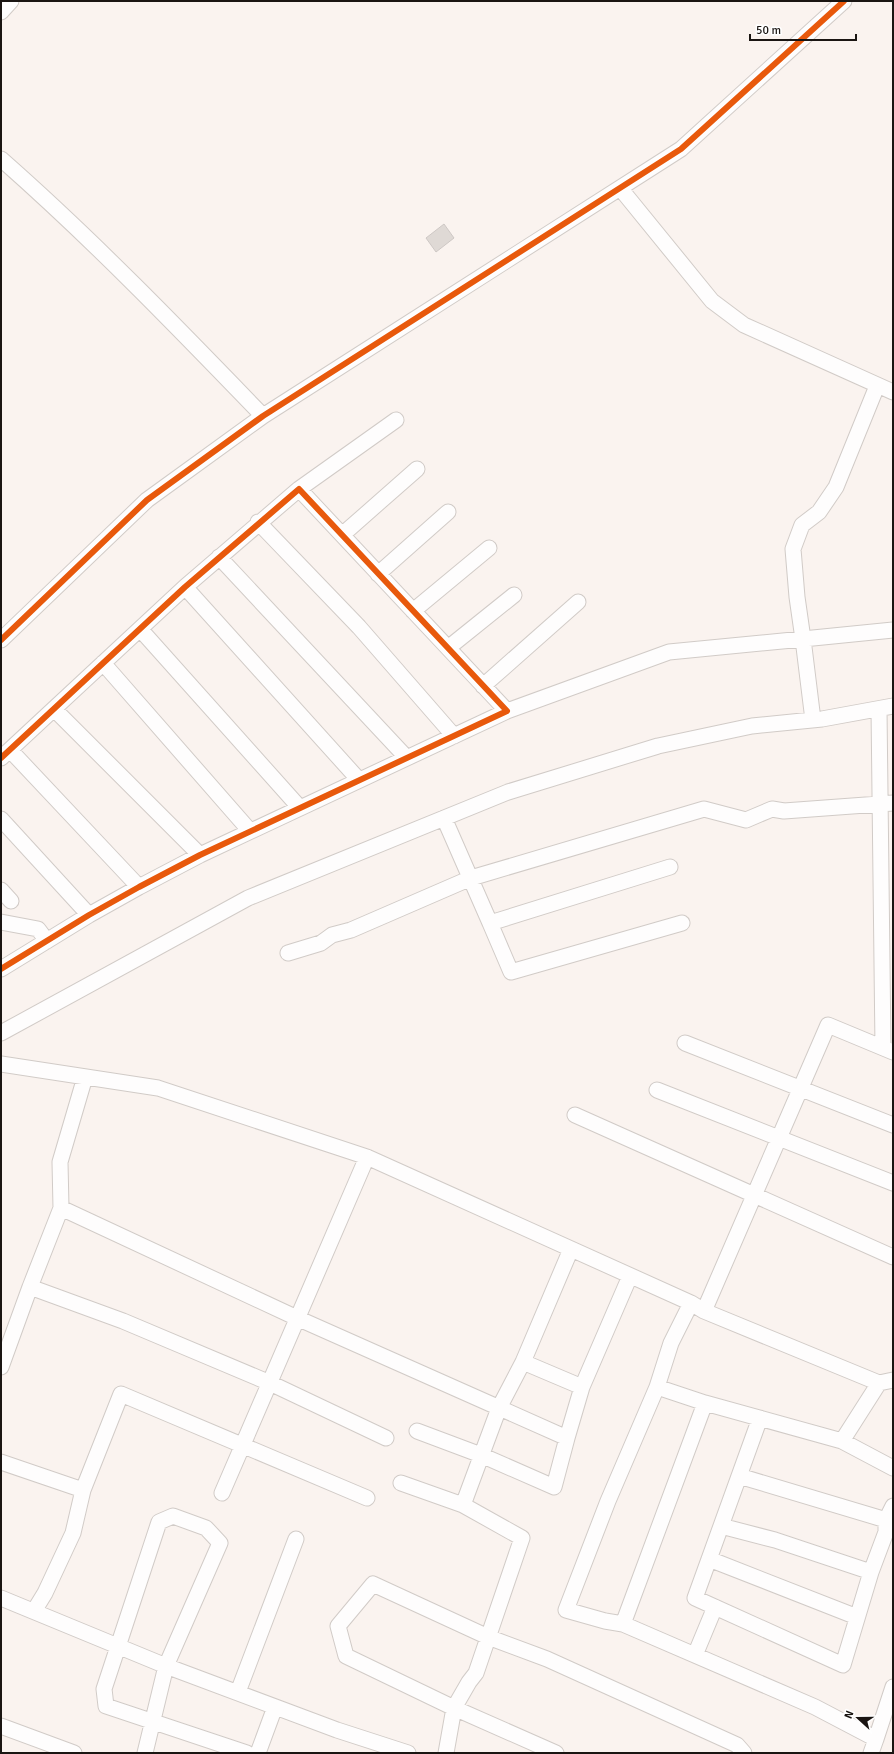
<svg xmlns="http://www.w3.org/2000/svg" width="894" height="1754" viewBox="0 0 894 1754" font-family="Signika,sans-serif">
<style>
.building{fill:#dfd9d5;stroke:#cec8c5}
.lines{fill:none;stroke-linecap:round;stroke-linejoin:round}
.minor-casing{stroke:#d1cbc7;stroke-width:17}
.minor{stroke:#fefdfd;stroke-width:15}
.cycleway-casing{stroke:#fff;stroke-width:8}
.cycleway{stroke:#e8590c;stroke-width:6}
</style>
<rect width="100%" height="100%" fill="#faf3ef"/>
<path class="building" d="M 444,224 L 454,238 L 436,252 L 426,238 Z"/>
<g class="lines">
<defs>
<path id="minor" d="M 1,12 L 11,1
M 1,159 C 93,240 178,328 263,416
M 620,188 L 712,301 L 744,325 L 893,392
M 877,386 L 836,487 L 819,512 L 802,525 L 793,549 L 797,597 L 803,639 L 893,630
M 299,489 L 396,420
M 258,522 L 359,627 L 454,736
M 342,535 L 417,469
M 219,557 L 406,757
M 378,574 L 448,512
M 185,587 L 359,780
M 413,611 L 489,548
M 140,629 L 300,808
M 1,640 L 147,500 L 263,416 L 681,149 L 844,1
M 448,648 L 514,595
M 103,663 L 250,831
M 483,686 L 578,602
M 54,709 L 200,855
M 879,709 L 883,1048
M 507,711 L 669,652 L 803,639 L 813,720
M 10,750 L 139,887
M 1,758 L 185,587 L 299,489 L 507,711 L 200,855 L 139,887 L 89,915 L 1,969
M 444,818 L 490,923
M 1,819 L 89,915
M 670,867 L 490,923 L 511,972 L 682,923
M 1,890 L 11,901
M 1,922 L 38,929 L 47,941
M 288,953 L 321,943 L 332,935 L 351,930 L 471,878 L 704,809 L 746,820 L 772,809 L 784,811 L 893,803
M 1,1033 L 248,898 L 508,792 L 658,746 L 752,726 L 822,719 L 893,706
M 685,1043 L 893,1125
M 1,1064 L 158,1088 L 367,1157 L 691,1303 L 704,1311 L 879,1383 L 893,1380
M 85,1077 L 60,1162 L 61,1208 L 297,1318 L 567,1438 L 554,1487 L 481,1455 L 417,1431
M 657,1090 L 893,1183
M 575,1115 L 893,1257
M 30,1287 L 123,1321 L 270,1383 L 386,1438
M 704,1311 L 828,1025 L 893,1052
M 523,1362 L 582,1387
M 1,1367 L 30,1287 L 61,1208
M 879,1383 L 842,1441 L 705,1403 L 623,1624 L 815,1707 L 876,1739 L 893,1687
M 657,1387 L 705,1403
M 760,1418 L 695,1598 L 843,1665 L 871,1572 L 886,1532 L 886,1520 L 893,1506
M 567,1438 L 582,1387 L 630,1276
M 842,1441 L 893,1468
M 1,1462 L 83,1490 L 121,1394 L 367,1498
M 739,1476 L 886,1520
M 401,1483 L 463,1505
M 222,1493 L 367,1157
M 721,1526 L 775,1540 L 871,1572
M 709,1559 L 857,1617
M 1,1598 L 166,1666 L 337,1730 L 408,1753
M 34,1611 L 45,1593 L 73,1533 L 83,1490
M 623,1624 L 605,1621 L 566,1610 L 608,1501 L 657,1387 L 671,1343 L 691,1303
M 695,1655 L 715,1607
M 238,1692 L 296,1539
M 1,1726 L 74,1753
M 145,1753 L 166,1666 L 220,1543 L 206,1528 L 173,1516 L 159,1522 L 104,1689 L 106,1706 L 247,1753
M 258,1753 L 275,1707
M 446,1753 L 454,1708 L 469,1682 L 476,1673 L 522,1538 L 463,1505 L 499,1408 L 523,1362 L 571,1249
M 556,1753 L 454,1708 L 346,1656 L 338,1626 L 373,1584 L 488,1637 L 547,1659 L 737,1745 L 744,1753
M 871,1753 L 876,1739"/>
</defs>
<use href="#minor" class="minor-casing"/>
<use href="#minor" class="minor"/>
<defs>
<path id="cycleway" d="M 1,640 L 147,500 L 263,416 L 681,149 L 844,1
M 1,758 L 185,587 L 299,489 L 507,711 L 200,855 L 139,887 L 89,915 L 1,969"/>
</defs>
<use href="#cycleway" class="cycleway-casing"/>
<use href="#cycleway" class="cycleway"/>
</g>
<rect width="894" height="1754" fill="none" stroke="#1a1512" stroke-width="4"/>
<g transform="translate(858 1718) rotate(291)" stroke="#ffffff" stroke-width="3" paint-order="stroke">
<path d="M0-3L7 15L0 10L-7 15Z" fill="#1a1512"/>
<text y="-6" font-size="11" font-weight="bold" text-anchor="middle" fill="#1a1512">N</text>
</g>
<path d="M750 34v6h106v-6" fill="none" stroke="#1a1512" stroke-width="2"/>
<text x="756" y="34" font-size="12" fill="#1a1512" stroke="#ffffff" stroke-width="3" paint-order="stroke">50 m</text>
</svg>
